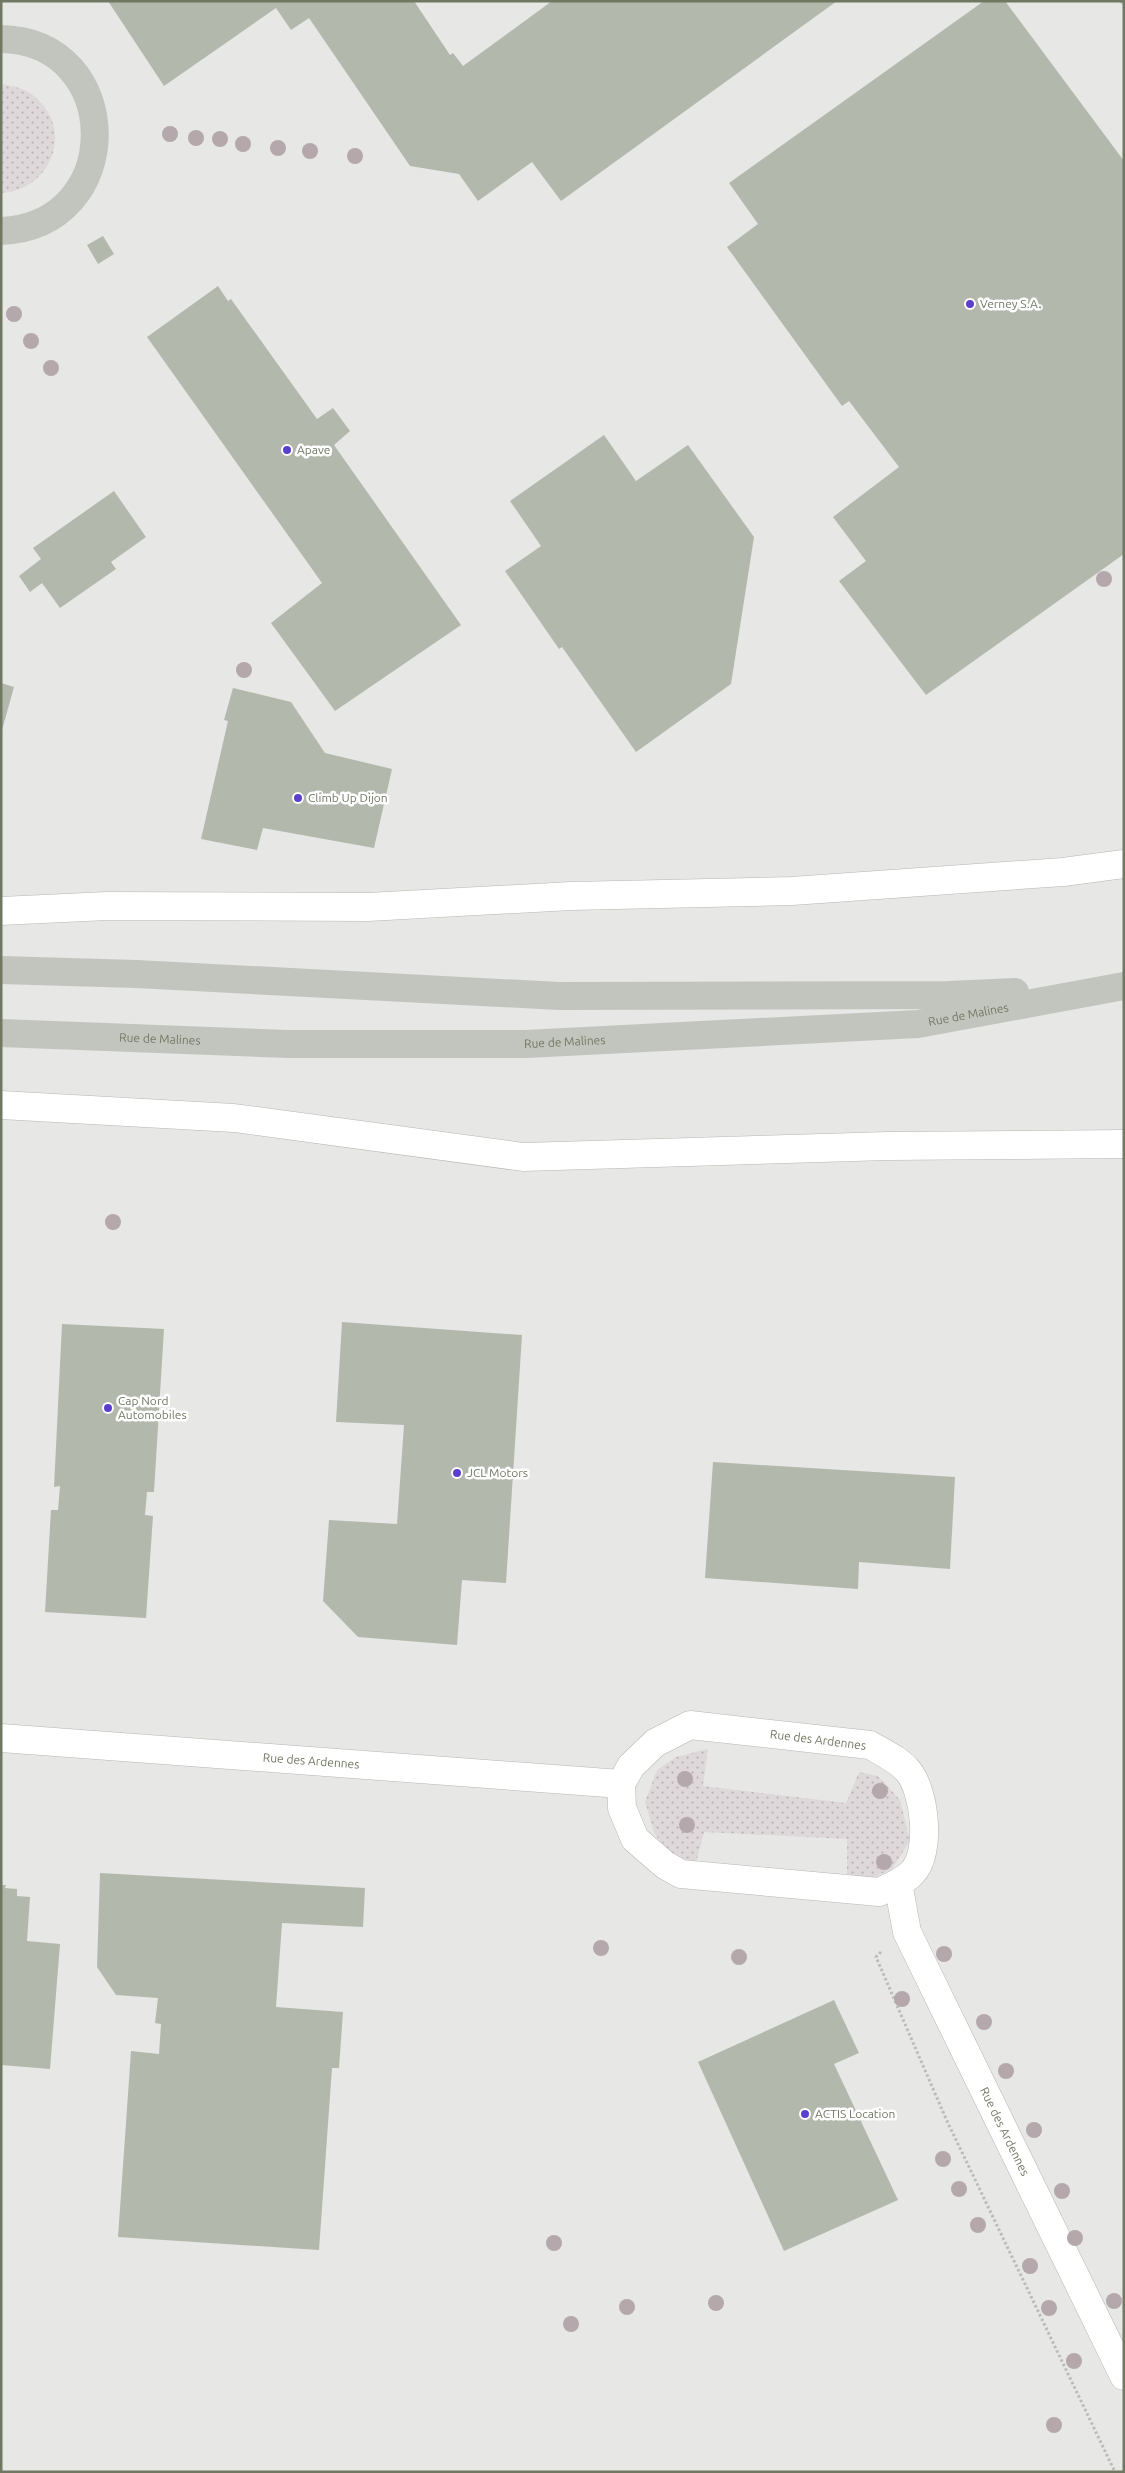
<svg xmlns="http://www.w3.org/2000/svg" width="1125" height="2473" viewBox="0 0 1125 2473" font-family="Ubuntu,sans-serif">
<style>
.built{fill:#e7e7e6}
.green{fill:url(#green-dots)}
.building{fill:#b3b8ad}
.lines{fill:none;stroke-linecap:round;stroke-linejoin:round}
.major-casing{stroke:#b5b8b0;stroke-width:29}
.path{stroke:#babcb6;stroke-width:3;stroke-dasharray:2.5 2.5;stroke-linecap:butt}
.minor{stroke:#c2c5be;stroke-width:28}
.major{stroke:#fff;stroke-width:28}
.tree{fill:#b4a8ac}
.poi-dot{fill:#5b40cf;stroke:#fff;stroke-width:2}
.labels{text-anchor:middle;stroke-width:5;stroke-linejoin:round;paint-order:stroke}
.poi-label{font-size:12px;fill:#707862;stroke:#fff;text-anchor:start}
.street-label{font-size:12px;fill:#707862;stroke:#fff}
</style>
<defs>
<pattern id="green-dots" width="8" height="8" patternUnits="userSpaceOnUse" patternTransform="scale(1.25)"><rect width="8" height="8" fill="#dfd8db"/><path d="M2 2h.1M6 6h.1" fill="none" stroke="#b9b4b5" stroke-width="1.8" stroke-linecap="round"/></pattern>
</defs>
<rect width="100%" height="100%" fill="#f8f6f8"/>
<path class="built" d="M 1,1 L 1124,1 L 1124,2472 L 1,2472 Z"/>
<path class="green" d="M 1,84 C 13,86 24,88 34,96 C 75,129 52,190 1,193 Z
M 708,1749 L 703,1786 L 846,1803 L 859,1772 L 878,1776 L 900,1800 L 910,1841 L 892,1869 L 868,1880 L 847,1874 L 847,1839 L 704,1832 L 696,1863 L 674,1855 L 655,1835 L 645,1802 L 657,1770 L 676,1757 Z"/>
<path class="building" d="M 108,1 L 414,1 L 450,55 L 453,53 L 463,66 L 552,1 L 837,1 L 561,201 L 532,162 L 478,201 L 459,174 L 410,166 L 309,18 L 291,30 L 276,8 L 164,86 Z
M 984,1 L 1005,1 L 1124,161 L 1124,554 L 926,695 L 839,581 L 866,561 L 833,517 L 899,467 L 849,401 L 842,406 L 727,247 L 758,224 L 729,183 Z
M 103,236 L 114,254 L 98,264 L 87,245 Z
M 218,286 L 228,301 L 231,299 L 317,419 L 333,408 L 350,431 L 334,445 L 461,625 L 335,711 L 271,623 L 322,583 L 147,337 Z
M 604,435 L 636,481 L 688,445 L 754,537 L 731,684 L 636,752 L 562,647 L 559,649 L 505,571 L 541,546 L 510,501 Z
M 114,491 L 146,537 L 111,562 L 116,569 L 60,608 L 42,583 L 30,592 L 19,576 L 41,559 L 33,548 Z
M 1,683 L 14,687 L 2,730 L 1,730 Z
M 233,688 L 291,702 L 325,753 L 392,769 L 374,848 L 263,828 L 257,850 L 201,839 L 228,721 L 224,720 Z
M 342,1322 L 522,1335 L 506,1583 L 462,1580 L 457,1645 L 358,1637 L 323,1601 L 329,1520 L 397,1524 L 404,1425 L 336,1422 Z
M 62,1324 L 164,1329 L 154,1492 L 147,1492 L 145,1515 L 153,1516 L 146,1618 L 45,1612 L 51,1510 L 58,1510 L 60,1486 L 54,1487 Z
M 713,1462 L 955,1477 L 950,1569 L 859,1562 L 858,1589 L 705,1578 Z
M 100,1873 L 365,1888 L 363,1927 L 282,1923 L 276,2007 L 343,2012 L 339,2068 L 332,2068 L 319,2250 L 118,2237 L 131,2051 L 159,2054 L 161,2024 L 155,2023 L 158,1998 L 116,1995 L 97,1967 Z
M 1,1885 L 6,1885 L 5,1888 L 17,1889 L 17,1896 L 30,1897 L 27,1941 L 60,1944 L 50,2069 L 1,2065 Z
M 834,2000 L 859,2053 L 834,2064 L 898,2200 L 784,2251 L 698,2062 Z"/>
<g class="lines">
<defs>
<g id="major">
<path d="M 1,911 L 107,906 L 368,907 L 571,896 L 792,891 L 1063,872 L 1124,864"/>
<path d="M 1,1105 L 234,1118 L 523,1157 L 888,1146 L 1124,1144"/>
<path d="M 690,1725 L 870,1745 C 882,1752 899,1760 908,1771 C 925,1791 932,1853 912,1873 C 903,1882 890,1887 879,1892 L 681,1874 L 665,1865 L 635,1839 L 622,1808 L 621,1784 L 631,1766 L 655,1743 Z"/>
<path id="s2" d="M 1,1738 L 621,1784"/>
<path id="s3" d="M 898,1883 L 907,1932 L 1124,2376"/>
</g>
</defs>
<use href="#major" class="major-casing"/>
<path class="path" d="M 1121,1 L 1124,5
M 881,1952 L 876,1957 L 947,2121 L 1115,2472"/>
<g class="minor">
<path d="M 1,39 C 125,41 127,226 1,231"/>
<path d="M 1,970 L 136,974 L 559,996 L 949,995 L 1015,992"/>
<path id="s1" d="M 1,1033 L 288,1044 L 526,1044 L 918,1024 L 1124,986"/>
</g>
<use href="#major" class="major"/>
</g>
<g class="tree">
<circle cx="170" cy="134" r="8"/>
<circle cx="196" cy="138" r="8"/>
<circle cx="220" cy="139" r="8"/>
<circle cx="243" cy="144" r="8"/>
<circle cx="278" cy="148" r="8"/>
<circle cx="310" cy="151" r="8"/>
<circle cx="355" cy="156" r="8"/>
<circle cx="14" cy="314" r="8"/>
<circle cx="31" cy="341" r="8"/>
<circle cx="51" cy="368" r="8"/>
<circle cx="1104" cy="579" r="8"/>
<circle cx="244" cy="670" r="8"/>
<circle cx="113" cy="1222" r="8"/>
<circle cx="685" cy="1779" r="8"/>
<circle cx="880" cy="1791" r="8"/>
<circle cx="687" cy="1825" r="8"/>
<circle cx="884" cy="1862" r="8"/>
<circle cx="601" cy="1948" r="8"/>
<circle cx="944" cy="1954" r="8"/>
<circle cx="739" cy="1957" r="8"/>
<circle cx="902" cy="1999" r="8"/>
<circle cx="984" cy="2022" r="8"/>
<circle cx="1006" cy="2071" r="8"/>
<circle cx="1034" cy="2130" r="8"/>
<circle cx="943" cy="2159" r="8"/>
<circle cx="959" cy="2189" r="8"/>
<circle cx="1062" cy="2191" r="8"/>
<circle cx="978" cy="2225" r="8"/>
<circle cx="1075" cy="2238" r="8"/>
<circle cx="554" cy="2243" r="8"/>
<circle cx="1030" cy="2266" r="8"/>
<circle cx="1114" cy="2301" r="8"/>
<circle cx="716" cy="2303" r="8"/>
<circle cx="627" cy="2307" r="8"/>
<circle cx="1049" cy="2308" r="8"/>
<circle cx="571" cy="2324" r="8"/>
<circle cx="1074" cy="2361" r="8"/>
<circle cx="1054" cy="2425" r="8"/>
</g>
<g class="poi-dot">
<circle cx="970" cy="304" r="5"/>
<circle cx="287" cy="450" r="5"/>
<circle cx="298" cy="798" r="5"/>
<circle cx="108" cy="1408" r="5"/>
<circle cx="457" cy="1473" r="5"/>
<circle cx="805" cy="2114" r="5"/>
</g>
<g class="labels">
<g class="poi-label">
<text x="980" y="308">Verney S.A.</text>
<text x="297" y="454">Apave</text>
<text x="308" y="802">Climb Up Dijon</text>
<text x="118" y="1405">Cap Nord<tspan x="118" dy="14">Automobiles</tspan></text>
<text x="467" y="1477">JCL Motors</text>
<text x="815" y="2118">ACTIS Location</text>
</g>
<g class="street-label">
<text dy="4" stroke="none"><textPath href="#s1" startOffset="969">Rue de Malines</textPath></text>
<text dy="4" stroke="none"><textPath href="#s1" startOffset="159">Rue de Malines</textPath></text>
<text dy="4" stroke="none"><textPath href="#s1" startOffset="564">Rue de Malines</textPath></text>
<text transform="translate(818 1740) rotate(7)" y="4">Rue des Ardennes</text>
<text dy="4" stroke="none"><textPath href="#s2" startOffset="311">Rue des Ardennes</textPath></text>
<text dy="4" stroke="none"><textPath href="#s3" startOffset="272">Rue des Ardennes</textPath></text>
</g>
</g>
<rect width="1125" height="2473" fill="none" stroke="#707862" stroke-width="5"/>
</svg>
